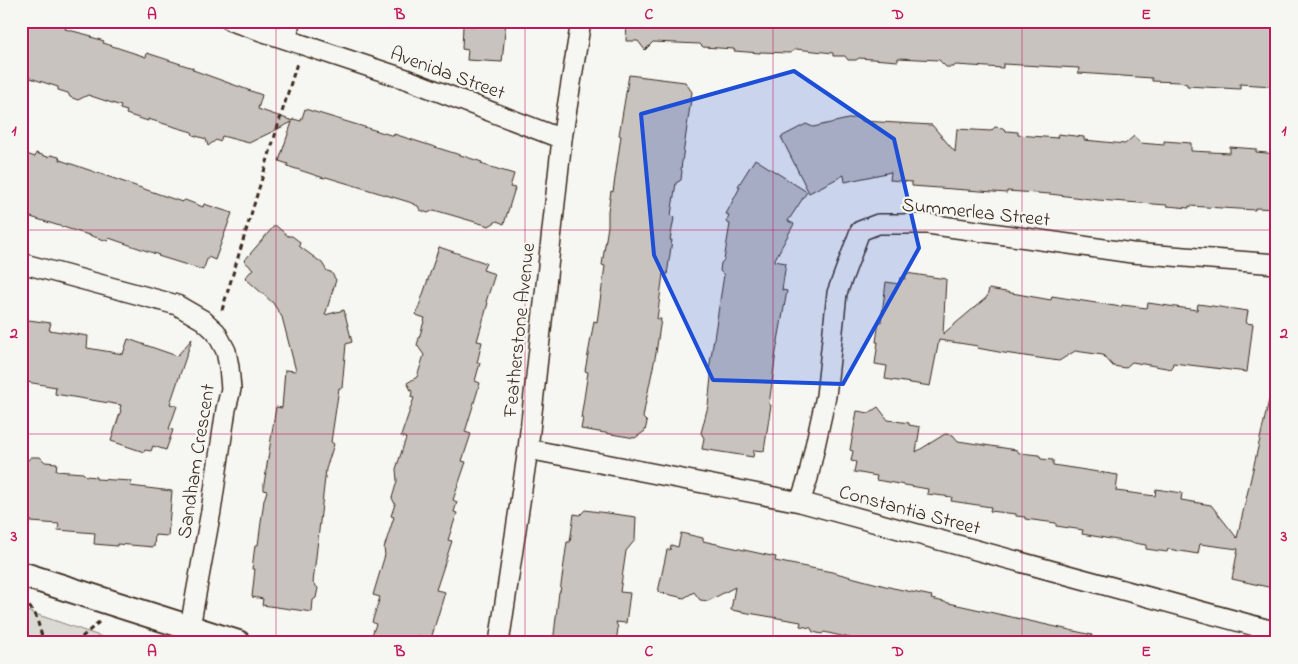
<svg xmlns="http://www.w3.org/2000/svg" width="1298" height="664" viewBox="0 0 1298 664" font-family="'Indie Flower',sans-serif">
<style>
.green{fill:#dad9d3;stroke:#8a8278}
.building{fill:#c8c3be;stroke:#3b2a1e}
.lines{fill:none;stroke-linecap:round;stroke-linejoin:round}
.minor-casing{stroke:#3b2a1e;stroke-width:22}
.tertiary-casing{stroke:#3b2a1e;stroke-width:28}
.path{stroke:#3b2a1e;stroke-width:3;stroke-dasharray:5 4;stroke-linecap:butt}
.minor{stroke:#f6f6f2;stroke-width:19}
.tertiary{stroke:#f6f6f2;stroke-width:24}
.marked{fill:#1d4ed8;fill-opacity:0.2;stroke:#1d4ed8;stroke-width:4;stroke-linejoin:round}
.grid{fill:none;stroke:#c2185b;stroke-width:1;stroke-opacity:0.55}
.labels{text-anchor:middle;stroke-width:4.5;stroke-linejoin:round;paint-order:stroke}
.street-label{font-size:20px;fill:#3b2a1e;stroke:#f6f6f2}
.neatline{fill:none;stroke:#c2185b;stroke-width:2}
.grid-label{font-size:16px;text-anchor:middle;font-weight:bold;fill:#c2185b}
</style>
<rect width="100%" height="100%" fill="#f6f6f2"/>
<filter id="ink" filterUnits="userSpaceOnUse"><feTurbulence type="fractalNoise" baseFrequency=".02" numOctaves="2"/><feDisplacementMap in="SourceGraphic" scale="10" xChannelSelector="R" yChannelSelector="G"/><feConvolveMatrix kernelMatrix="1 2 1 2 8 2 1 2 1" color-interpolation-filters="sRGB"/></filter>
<g filter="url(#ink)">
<path class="green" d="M 21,609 L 120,643 L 21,643 Z"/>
<path class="building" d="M 21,21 L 51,21 L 66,26 L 65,29 L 92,36 L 91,37 L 104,41 L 103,43 L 146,57 L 147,53 L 193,68 L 193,70 L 262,95 L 258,109 L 293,121 L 293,119 L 301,121 L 305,109 L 394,136 L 394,134 L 482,162 L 481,164 L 514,174 L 510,187 L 515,188 L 504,224 L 497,221 L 489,226 L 434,210 L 428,213 L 420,210 L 418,206 L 409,202 L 326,177 L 324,178 L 287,166 L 288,164 L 279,161 L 292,122 L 249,143 L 222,136 L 220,142 L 216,140 L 208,146 L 206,139 L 193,135 L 192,132 L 148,119 L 148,121 L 126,114 L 127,111 L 120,109 L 121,106 L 88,95 L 78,100 L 70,97 L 68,93 L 58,90 L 58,87 L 21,75 Z
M 474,21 L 506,21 L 502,62 L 467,60 L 468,50 L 462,49 L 463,25 L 474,26 Z
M 627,21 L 1205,21 L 1205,24 L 1277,27 L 1277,53 L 1275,53 L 1273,86 L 1240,84 L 1240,89 L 1187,86 L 1187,84 L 1180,82 L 1152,81 L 1152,78 L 1078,73 L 1079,68 L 1003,64 L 1003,68 L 956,65 L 953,67 L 946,67 L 939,60 L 898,58 L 898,61 L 859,58 L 856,60 L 848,60 L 845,56 L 833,56 L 833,53 L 796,49 L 790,53 L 760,52 L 760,53 L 734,51 L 734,49 L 703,47 L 700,44 L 653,42 L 645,50 L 638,41 L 626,41 Z
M 629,75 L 685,82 L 692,92 L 681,169 L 682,171 L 681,180 L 676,183 L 671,215 L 674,218 L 670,240 L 672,240 L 667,275 L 663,274 L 657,319 L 661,319 L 656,353 L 645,406 L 643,418 L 647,422 L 645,431 L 635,438 L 581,429 L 583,418 L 581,418 L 588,372 L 585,371 L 594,321 L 597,322 L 605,266 L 602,265 L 608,226 L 608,211 L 611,191 L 613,192 L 621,136 L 619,135 Z
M 861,116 L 862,121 L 932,125 L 955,152 L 957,129 L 991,131 L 995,127 L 1003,128 L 1006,131 L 1018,132 L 1018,135 L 1057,138 L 1058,134 L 1084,137 L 1084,140 L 1125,144 L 1134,136 L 1140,143 L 1164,145 L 1164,141 L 1191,143 L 1191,151 L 1230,153 L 1230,147 L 1256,149 L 1256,152 L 1277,154 L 1277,209 L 1255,208 L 1255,210 L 1189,206 L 1189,208 L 1167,206 L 1167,205 L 1098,200 L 1050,194 L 1007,191 L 1007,193 L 912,186 L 912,182 L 890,180 L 891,172 L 845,182 L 844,175 L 809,193 L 781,137 L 806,124 L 813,127 Z
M 21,152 L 35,157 L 36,153 L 48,157 L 51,155 L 59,157 L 60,160 L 182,202 L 185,200 L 203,207 L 204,204 L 232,213 L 215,260 L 208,257 L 203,270 L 158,256 L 159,255 L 109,238 L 108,241 L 21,214 Z
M 755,159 L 807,192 L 788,221 L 794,224 L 774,261 L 786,263 L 782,290 L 787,291 L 776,352 L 769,405 L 771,405 L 764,451 L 754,450 L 753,457 L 702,449 L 704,438 L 701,433 L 708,406 L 711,377 L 711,370 L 709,370 L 724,275 L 720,271 L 721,263 L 724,260 L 730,224 L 726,222 L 729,215 L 726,214 L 740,187 L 738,186 Z
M 275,225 L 288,236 L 292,236 L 300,242 L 299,246 L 322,263 L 327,271 L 331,272 L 336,280 L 325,315 L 344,310 L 352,342 L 346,344 L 342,388 L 339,388 L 331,442 L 334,444 L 326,469 L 313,583 L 318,588 L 316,598 L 313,600 L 312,612 L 262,605 L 263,599 L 252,597 L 255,569 L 252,569 L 255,545 L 258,545 L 264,500 L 267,491 L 264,490 L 264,484 L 276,407 L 282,408 L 285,370 L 296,371 L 282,317 L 273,303 L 245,278 L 253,269 L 244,261 Z
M 439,247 L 486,263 L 483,270 L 495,274 L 486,302 L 488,303 L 477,341 L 482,342 L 477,363 L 480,363 L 475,381 L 480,383 L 465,432 L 471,434 L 462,461 L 466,462 L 453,500 L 457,502 L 454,512 L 457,513 L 448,540 L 452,541 L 436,590 L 445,592 L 431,639 L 418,636 L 416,643 L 395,643 L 372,635 L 376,624 L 372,622 L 380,597 L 373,595 L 385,555 L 384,548 L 394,517 L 391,516 L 395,504 L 392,498 L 397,481 L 396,469 L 406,438 L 401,436 L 414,398 L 411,397 L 412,392 L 407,383 L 417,377 L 424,355 L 417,345 L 425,318 L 416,315 Z
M 906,273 L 946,279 L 943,334 L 987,297 L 989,289 L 1051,300 L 1052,296 L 1121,307 L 1122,305 L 1147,308 L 1148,303 L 1197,310 L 1198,304 L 1248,311 L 1246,323 L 1253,324 L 1247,372 L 1173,363 L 1172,369 L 1132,362 L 1125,368 L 1113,366 L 1103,355 L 1075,351 L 1059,361 L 1004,353 L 977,348 L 978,346 L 939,340 L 930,386 L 885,379 L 887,366 L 875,364 L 878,342 L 876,342 L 879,321 L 881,322 L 886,282 L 899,284 L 900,278 L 905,279 Z
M 21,319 L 51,323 L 49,330 L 88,336 L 87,348 L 123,354 L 128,339 L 177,356 L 192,339 L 170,404 L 177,406 L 169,429 L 173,430 L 166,450 L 153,446 L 151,451 L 145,450 L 144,452 L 111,441 L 121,410 L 120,409 L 121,405 L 55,394 L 56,387 L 21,381 Z
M 1269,400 L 1277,401 L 1277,589 L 1232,579 L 1238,549 L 1200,544 L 1198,554 L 1168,549 L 1167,552 L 1146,549 L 1146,545 L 1082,534 L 1083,530 L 1056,526 L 1056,523 L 1025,519 L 1025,517 L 1016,516 L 1016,514 L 990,511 L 991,507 L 951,501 L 952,497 L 927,494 L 928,489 L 876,480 L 877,476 L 854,472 L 856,462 L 851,461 L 853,451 L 850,450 L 857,411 L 869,413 L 878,407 L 888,420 L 909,423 L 909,425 L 920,427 L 916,452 L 945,434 L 953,435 L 958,441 L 1017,450 L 1019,453 L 1039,455 L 1041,459 L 1053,460 L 1053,465 L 1118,475 L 1116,491 L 1155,496 L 1156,489 L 1182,493 L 1181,500 L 1211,505 L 1237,538 Z
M 31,457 L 40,457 L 45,462 L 57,463 L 56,471 L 83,473 L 86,476 L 96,477 L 96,479 L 132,481 L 130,486 L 172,491 L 168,536 L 155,535 L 154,547 L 117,544 L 117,546 L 94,544 L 95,533 L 58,530 L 59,524 L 31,522 L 31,520 L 21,520 L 22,460 L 27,461 Z
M 585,510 L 636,517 L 635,540 L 626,551 L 620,592 L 630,593 L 626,623 L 616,622 L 618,628 L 616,643 L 553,643 L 559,592 L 560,592 L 567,542 L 570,542 L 574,514 L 580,515 Z
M 681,533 L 703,538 L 703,541 L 776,557 L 775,561 L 832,572 L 893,588 L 932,596 L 931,599 L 1092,635 L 1091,643 L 871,643 L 824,632 L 822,634 L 813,632 L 811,628 L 800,626 L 801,622 L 731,610 L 735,587 L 708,601 L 700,600 L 694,592 L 684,598 L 658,592 L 667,550 L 670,550 L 671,545 L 678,547 Z"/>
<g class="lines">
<defs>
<path id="minor" d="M 231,21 L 406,79 L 562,139
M 287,39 L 290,21
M 21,263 L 177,305 L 203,320 L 216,332 L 226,351 L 229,367 L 231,389 L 226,409 L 211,511 L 190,627
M 528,449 L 800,502 L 1277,632
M 800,502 L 808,478 L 826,396 L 837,293 L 860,231 L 878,224 L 928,224 L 1132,253 L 1277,264
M 499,643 L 528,449 L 562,139 L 581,21"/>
<path id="tertiary" d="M 21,574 L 238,643"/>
</defs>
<use href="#minor" class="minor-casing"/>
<use href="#tertiary" class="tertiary-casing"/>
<path class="path" d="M 222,310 L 297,63
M 24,599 L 36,616 L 44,643
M 75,643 L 99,622"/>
<use href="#minor" class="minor"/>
<use href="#tertiary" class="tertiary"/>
</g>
</g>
<path class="marked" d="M 794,71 L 894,139 L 919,248 L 843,384 L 713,380 L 654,255 L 641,114 Z"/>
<path class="grid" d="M 276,21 L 276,643M 525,21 L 525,643M 773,21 L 773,643M 1022,21 L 1022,643M 21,230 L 1277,230M 21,434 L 1277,434"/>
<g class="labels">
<g class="street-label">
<text transform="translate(448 72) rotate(20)" y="7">Avenida Street</text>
<text transform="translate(976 211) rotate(6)" y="7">Summerlea Street</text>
<text transform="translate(518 330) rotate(-84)" y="7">Featherstone Avenue</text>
<text transform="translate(195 461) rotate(-81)" y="7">Sandham Crescent</text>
<text transform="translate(910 509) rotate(15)" y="7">Constantia Street</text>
</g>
</g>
<rect width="1298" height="664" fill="none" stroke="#f6f6f2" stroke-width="55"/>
<rect x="28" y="28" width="1242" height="608" class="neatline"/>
<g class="grid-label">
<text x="152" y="19">A</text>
<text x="400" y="19">B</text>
<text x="649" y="19">C</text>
<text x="898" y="19">D</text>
<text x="1146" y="19">E</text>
<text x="14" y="135">1</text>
<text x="1284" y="135">1</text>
<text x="14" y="338">2</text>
<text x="1284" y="338">2</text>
<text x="14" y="541">3</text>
<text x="1284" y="541">3</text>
<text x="152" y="656">A</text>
<text x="400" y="656">B</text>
<text x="649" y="656">C</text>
<text x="898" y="656">D</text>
<text x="1146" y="656">E</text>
</g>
</svg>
